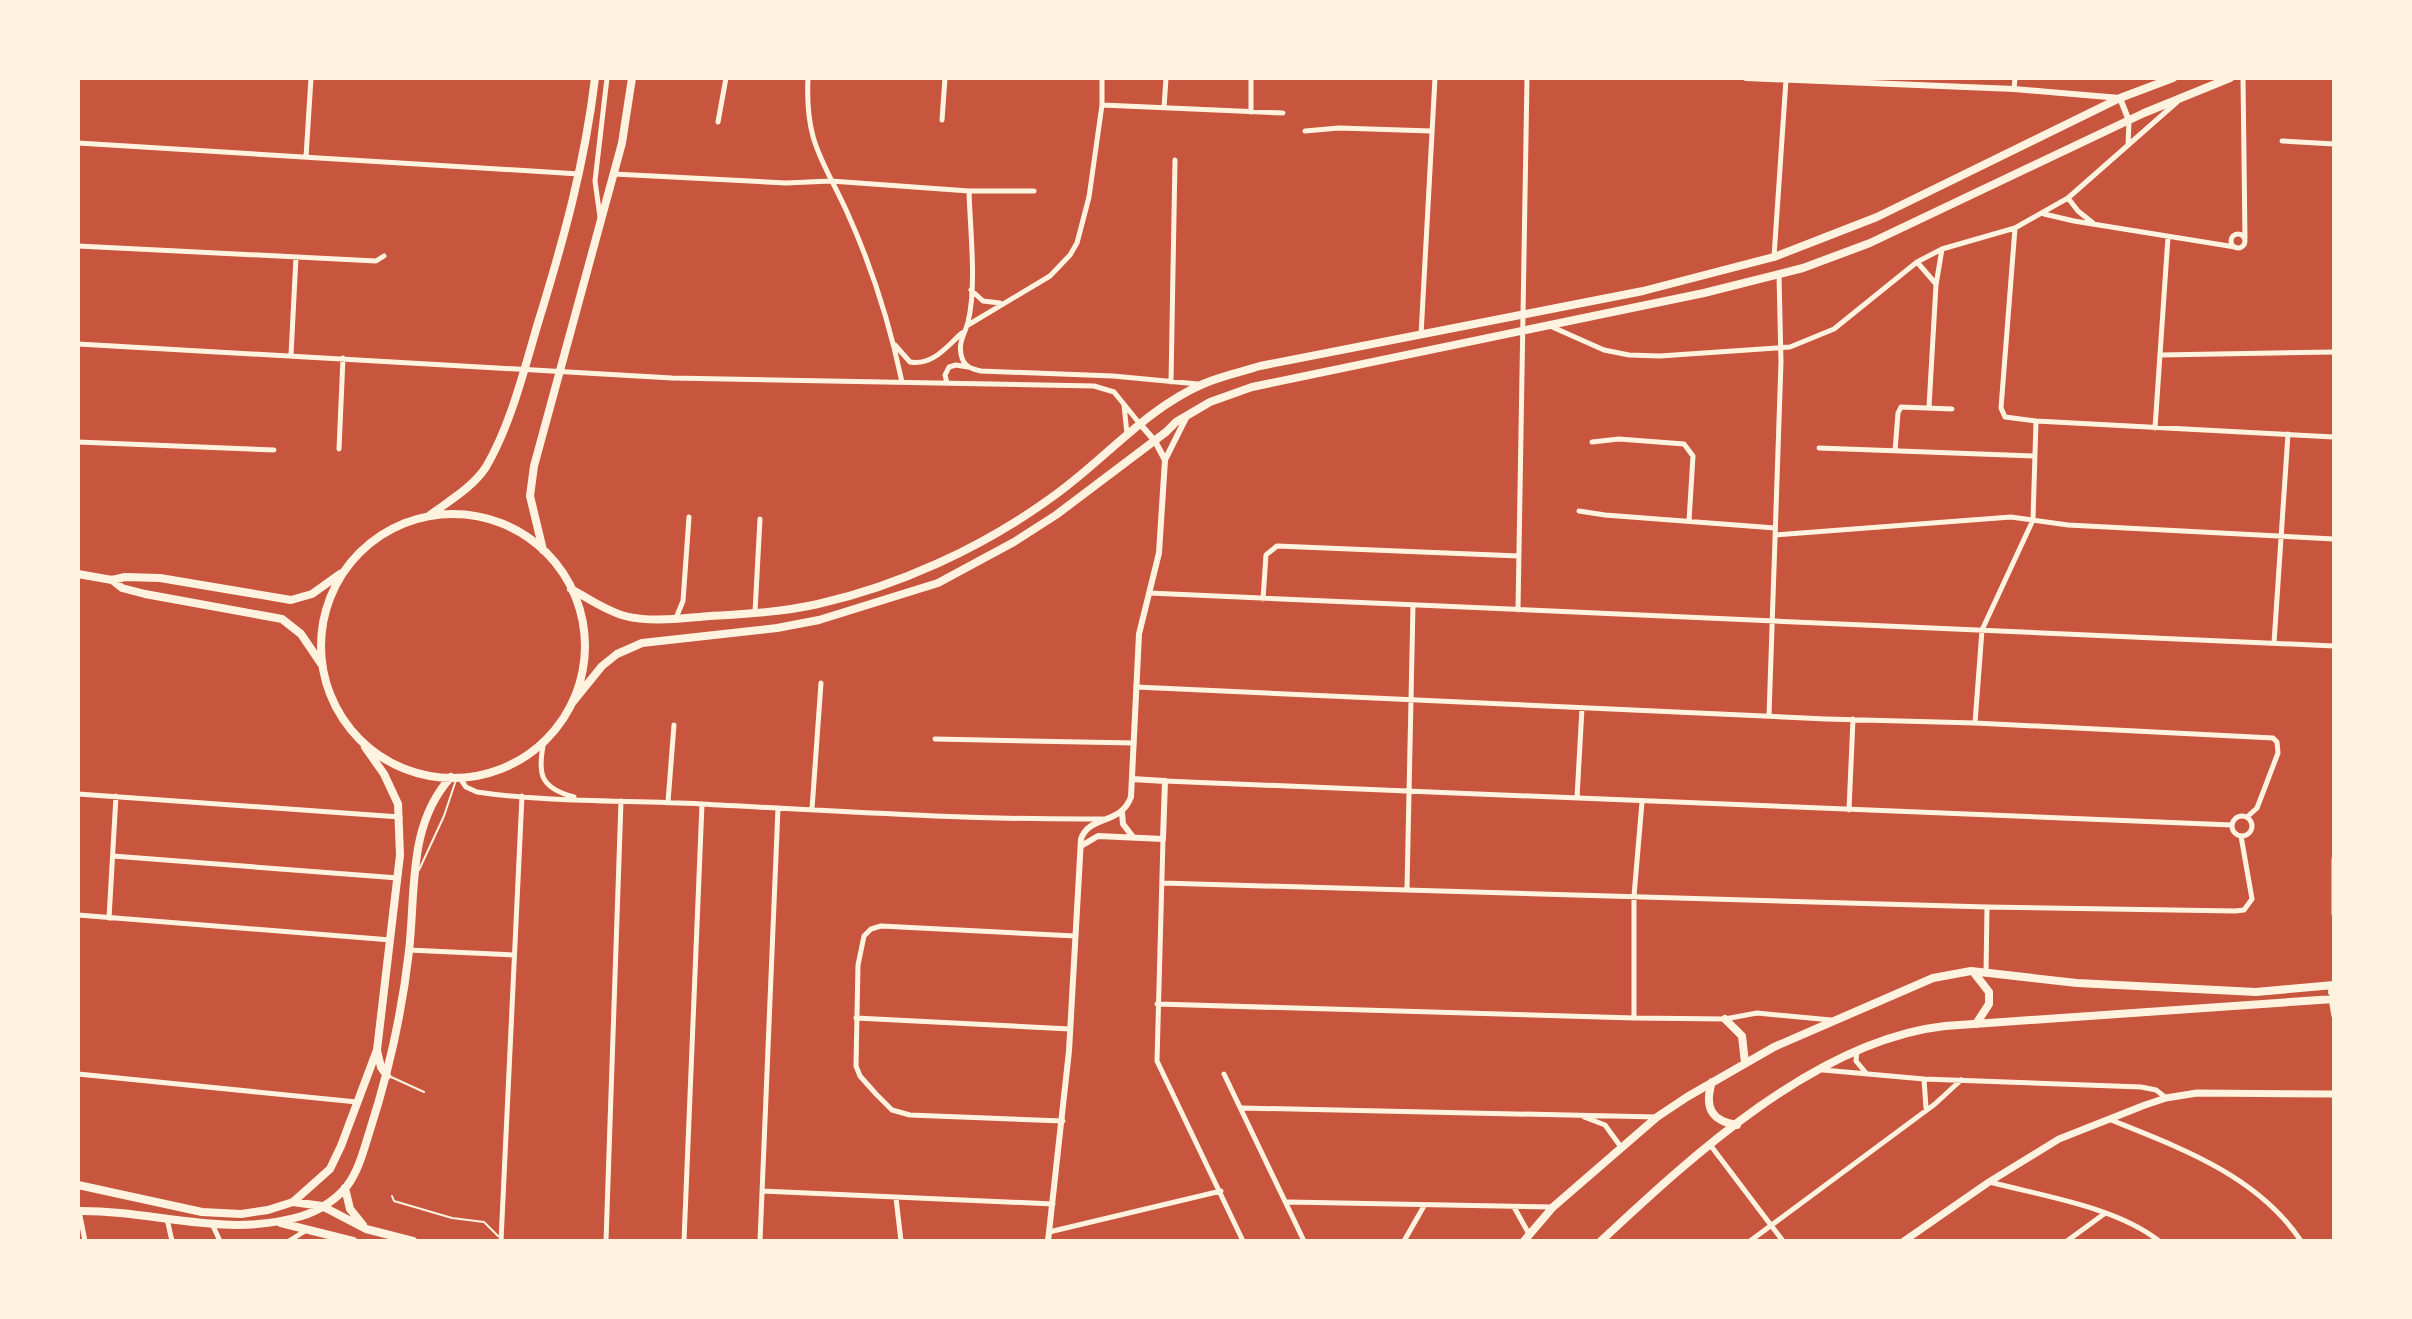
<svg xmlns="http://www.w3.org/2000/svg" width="2412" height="1319" viewBox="0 0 2412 1319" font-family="Lato,sans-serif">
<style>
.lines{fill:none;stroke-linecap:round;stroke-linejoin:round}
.service{stroke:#fff3e0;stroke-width:2}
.minor{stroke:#fff3e0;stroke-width:5}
.tertiary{stroke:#fff3e0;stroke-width:6}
.secondary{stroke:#fff3e0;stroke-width:7}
.primary{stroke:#fff3e0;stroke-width:8}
</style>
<rect width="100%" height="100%" fill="#c8553d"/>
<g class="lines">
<path class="service" d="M 419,870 L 444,816 L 457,777
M 389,1076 L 424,1092
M 392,1196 L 394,1201 L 452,1218 L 484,1222 L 498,1236"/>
<path class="minor" d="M 808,78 C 805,142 822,158 847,212 C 871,265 890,325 902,382
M 1251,78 L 1251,112
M 2243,78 L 2245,239
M 2014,89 L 2015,78
M 1102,105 L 1283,113
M 1164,108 L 1166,78
M 942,120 L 945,78
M 718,122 L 726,78
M 1305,131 L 1339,128 L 1431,131
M 2282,141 L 2334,144
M 78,143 L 579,174
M 2128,145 L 2129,121
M 306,157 L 311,78
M 614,174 L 786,183 L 831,181 L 969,191 L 1034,191
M 969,191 C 970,229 977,286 968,322 C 965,334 957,343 962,358 C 965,367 972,369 981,371 L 1113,376 L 1198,384
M 2068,198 L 2078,211 L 2093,223
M 2044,214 L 2074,221 L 2235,247
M 600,217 L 595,181 L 607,78
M 2015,228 L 2001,408 L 2005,417 L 2036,421 L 2334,437
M2231 241a7 7 0 1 1 14 0a7 7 0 1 1-14 0Z
M 78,246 L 376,261 L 384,256
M 1774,257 L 1786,80
M 1917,262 L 1936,284
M 971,290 L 983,301 L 1000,303
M 968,325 L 1050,276 L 1070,255 L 1077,243 L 1089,197 L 1102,105 L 1102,78
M 1550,326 L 1604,350 L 1629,355 L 1660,356 L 1790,347 L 1834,329 L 1917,262 L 1942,249 L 2015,228 L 2068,198 L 2177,102
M 1421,335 L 1435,78
M 78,344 L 672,378 L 1094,386 L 1114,392 L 1140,424
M 895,345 L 910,362 C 933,366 947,346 962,333
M 291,355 L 296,257
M 2160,355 L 2334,352
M 1171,382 L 1175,160
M 947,383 L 945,375 L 949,367 L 956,365 L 968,367
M 1124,405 L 1127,434
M 1929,407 L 1936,285 L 1942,249
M 2155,428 L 2168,237
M 78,442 L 274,450
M 1592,442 L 1619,439 L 1684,444 L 1693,456 L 1689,521
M 1819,448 L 2035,456
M 339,449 L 343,358
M 1895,451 L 1898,413 L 1901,407 L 1952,409
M 1579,511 L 1605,515 L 1775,528
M 1775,535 L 2011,517 L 2068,525 L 2334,539
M 1149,593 L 2334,646
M 1263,599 L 1266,555 L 1277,546 L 1519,556
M 1518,610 L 1527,78
M 755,612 L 760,519
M 676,618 L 683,601 L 689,517
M 2274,643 L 2288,434
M 1136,687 L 1826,719 L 1975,723 L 2273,738 L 2277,742 L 2278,753 L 2262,795 L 2257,808 L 2247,817
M 1769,716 L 1781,362 L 1779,275
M 1975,723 L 1982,630 L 2033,520 L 2036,421
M 935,739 L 1134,743
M 544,741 C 537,774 540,788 574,797
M 459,777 L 466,787 L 477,792 C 551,803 626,800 701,804 C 835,811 969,820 1103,819
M 1165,781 L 2232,825
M 78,794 L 400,817
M 1577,798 L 1582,708
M 668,802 L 674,725
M 812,809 L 821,683
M 1849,810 L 1853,719
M2232 826a10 10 0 1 1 20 0a10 10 0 1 1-20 0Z
M 1163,839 L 1157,1061 L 1243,1241
M 113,856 L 398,878
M 2334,859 L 2334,914
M 1163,883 L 1987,907 L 2235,911 L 2244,910 L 2252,899 L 2241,836
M 1407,888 L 1413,605
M 78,915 L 391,940
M 109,918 L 116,796
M 409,950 L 514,955
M 1986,974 L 1987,907
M 2331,998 L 2334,1016
M 1157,1004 L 1634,1018 L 1725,1019 L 1757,1013 L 1831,1020
M 856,1018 L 1070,1029
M 1634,1018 L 1634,896 L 1642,802
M 1857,1051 L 1856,1061 L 1866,1073
M 1823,1070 L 1924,1079 L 2141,1087 L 2156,1090 L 2165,1097
M 78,1074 L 357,1102
M 1224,1074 L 1304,1241
M 1924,1079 L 1926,1108
M 1242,1108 L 1657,1117
M 1584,1117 L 1605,1125 L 1621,1147
M 2111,1120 C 2181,1148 2258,1176 2301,1241
M 1063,1121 L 910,1115 L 892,1110 L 876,1094 L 860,1076 L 856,1066 L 858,965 L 864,936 L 871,929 L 881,926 L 1075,936
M 1711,1146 L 1783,1241
M 1990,1182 C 2042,1196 2117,1207 2159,1241
M 762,1191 L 1053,1204
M 896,1198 L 901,1241
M 1288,1202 L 1553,1207
M 1514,1207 L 1529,1234
M 79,1211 L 85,1241
M 167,1219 L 172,1241
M 213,1226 L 220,1241
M 1049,1232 L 1221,1191
M 289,1241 L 305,1231
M 501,1241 L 522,796
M 606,1241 L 621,801
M 684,1241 L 702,804
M 760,1241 L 778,808
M 1404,1241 L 1424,1206
M 1750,1241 L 1935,1104 L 1961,1080
M 2067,1241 L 2104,1214"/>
<path class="tertiary" d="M 1746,78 L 2014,89 L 2120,98 L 2129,121
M 1140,424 L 1155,441 L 1165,460
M 1122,812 L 1123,824 L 1133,837
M 1081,846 L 1098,836 L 1163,839 L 1165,781 L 1132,779
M 1048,1241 L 1069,1051 L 1081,839 C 1090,814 1120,826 1131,797 L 1139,634 L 1159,553 L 1165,460 L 1186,418"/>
<path class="secondary" d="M 1904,1241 L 1989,1182 L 2059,1139 L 2145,1105 L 2166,1098 L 2197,1093 L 2334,1094"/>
<path class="primary" d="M321 646a132 132 0 1 1 264 0a132 132 0 1 1-264 0Z
M 430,515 C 449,501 473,487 486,467 C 511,424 524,370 538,323 C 563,242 585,163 595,78
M 543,550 L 530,496 L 534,466 L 622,143 L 632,78
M 78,574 L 112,580 L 125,577 L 160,578 L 291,600 L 312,594 L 340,574
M 112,580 L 122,588 L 145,594 L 282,619 L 301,634 L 322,665
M 571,589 C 588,598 606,611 625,616 C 652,623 683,618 710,616 C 745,614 783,612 818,604 C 898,586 981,548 1048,500 C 1101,464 1143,410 1203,384 C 1221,376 1241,372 1260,366 L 1643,291 L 1774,257 L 1877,217 L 2120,98 L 2173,78
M 572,703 L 602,666 L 617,654 L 642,643 L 777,628 L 819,620 L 938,583 L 1014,542 L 1056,515 L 1166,432 L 1176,422 L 1210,402 L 1252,387 L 1704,293 L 1803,268 L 1870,243 L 2144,113 L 2230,78
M 1975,974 L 1989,992 L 1989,1004 L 1976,1024
M 2332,992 L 2334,992
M 1725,1019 L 1742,1036 L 1745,1063
M 377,1051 L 381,1067 L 387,1076
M 1712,1082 C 1704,1107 1711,1121 1737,1125
M 78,1185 L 202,1212 L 241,1214 L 268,1210 L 293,1202 L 330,1169 L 341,1146 L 377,1050 L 400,855 L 398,804 L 384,774 L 365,747
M 345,1188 L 350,1209 L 363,1225
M 293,1202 L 322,1206 L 366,1229 L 413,1241
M 78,1211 C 156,1210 223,1239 302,1216 C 318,1211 336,1200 347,1186 C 359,1170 364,1149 370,1130 C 389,1071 402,1013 409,951 C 416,892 407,825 451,777
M 281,1223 L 353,1241
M 1524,1241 L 1553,1207 L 1657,1117 L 1687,1097 L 1774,1047 L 1933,978 L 1971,971 L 2077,983 L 2256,992 L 2334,985
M 1601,1241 C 1692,1156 1817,1040 1945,1026 L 2334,999"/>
</g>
<rect width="2412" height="1319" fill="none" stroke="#fff3e0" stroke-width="160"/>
</svg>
